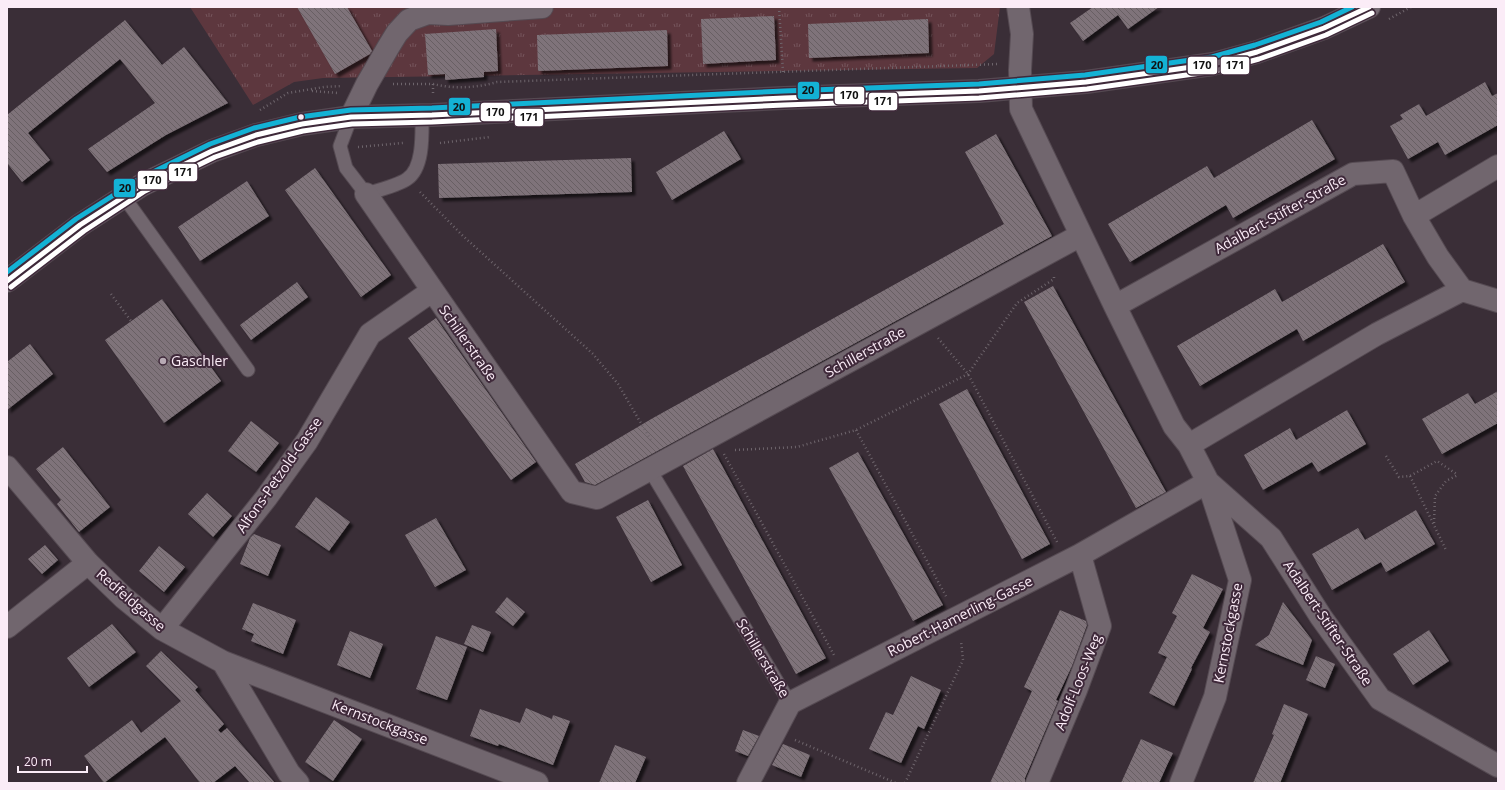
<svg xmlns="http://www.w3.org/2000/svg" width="1505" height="790" viewBox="0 0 1505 790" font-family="'Open Sans',sans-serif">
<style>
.grass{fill:url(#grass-tufts)}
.building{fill:url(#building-back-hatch);filter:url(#shadow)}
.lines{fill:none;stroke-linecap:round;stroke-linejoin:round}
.lane-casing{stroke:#554a52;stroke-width:15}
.street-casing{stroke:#554a52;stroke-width:24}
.primary-casing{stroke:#554a52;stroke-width:24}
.path{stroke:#6e656c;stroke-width:2.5;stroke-dasharray:1 3;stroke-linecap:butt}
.lane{stroke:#71666e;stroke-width:13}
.street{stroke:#71666e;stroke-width:22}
.primary{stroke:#756a73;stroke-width:22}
.bus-1-casing{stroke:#3f293a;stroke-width:8}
.bus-2-casing{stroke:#3f293a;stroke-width:8}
.bus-3-casing{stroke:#3f293a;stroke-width:8}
.bus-1{stroke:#fff;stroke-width:5}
.bus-2{stroke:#fff;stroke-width:5}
.bus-3{stroke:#13b2d5;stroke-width:5}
.bus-dot{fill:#fbecf7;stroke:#3f293a;stroke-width:1.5}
.poi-dot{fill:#b7aab4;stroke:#3f293a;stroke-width:1.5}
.labels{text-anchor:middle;stroke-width:4;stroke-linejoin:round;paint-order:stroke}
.street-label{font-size:14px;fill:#fbecf7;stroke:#3f293a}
.poi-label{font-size:14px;fill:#fbecf7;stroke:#3f293a;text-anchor:start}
.line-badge{stroke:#3f293a;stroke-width:1.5}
.pale-badge-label{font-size:11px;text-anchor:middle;font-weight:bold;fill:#111}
</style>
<defs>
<pattern id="grass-tufts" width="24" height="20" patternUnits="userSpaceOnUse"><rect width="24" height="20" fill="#5d373e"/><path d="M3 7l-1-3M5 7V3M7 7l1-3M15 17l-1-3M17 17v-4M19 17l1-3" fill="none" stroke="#75545b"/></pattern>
<pattern id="building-back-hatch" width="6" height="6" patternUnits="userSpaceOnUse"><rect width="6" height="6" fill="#7f737a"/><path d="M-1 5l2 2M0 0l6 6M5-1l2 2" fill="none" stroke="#685f64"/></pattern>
<filter id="shadow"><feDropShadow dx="3.5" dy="3.5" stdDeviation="1" flood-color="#0009"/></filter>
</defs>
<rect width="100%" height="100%" fill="#3a2e37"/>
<path class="grass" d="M 190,7 L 1000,7 L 994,54 L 977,68 L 323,78 L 294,82 L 253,105 Z"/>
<path class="building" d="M 297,7 L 347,7 L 372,51 L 370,54 L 335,74 Z
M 1093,7 L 1159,7 L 1128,29 L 1118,15 L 1083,41 L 1070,23 Z
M 774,16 L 776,60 L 703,64 L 701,19 Z
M 928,19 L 929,53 L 809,58 L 808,24 Z
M 125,20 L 162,65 L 184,47 L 228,103 L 166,135 L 107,172 L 88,149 L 155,103 L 120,59 L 28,133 L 50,160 L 22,182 L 7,163 L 7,115 Z
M 496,29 L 498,71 L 484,72 L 484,77 L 445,80 L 445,74 L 428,75 L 425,34 Z
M 667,30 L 668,66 L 538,71 L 537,35 Z
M 1485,82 L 1492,96 L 1498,93 L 1498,125 L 1445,155 L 1438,142 L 1408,159 L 1390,126 L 1403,119 L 1400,115 L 1419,104 L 1426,116 Z
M 1312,120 L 1335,159 L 1233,218 L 1226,205 L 1130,262 L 1108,224 L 1207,166 L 1214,178 Z
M 724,131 L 741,159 L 672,200 L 656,172 Z
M 996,134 L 1052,236 L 595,485 L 585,482 L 575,464 L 653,418 L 1004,224 L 965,152 Z
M 631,158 L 632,192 L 439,198 L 438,164 Z
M 315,168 L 391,275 L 361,297 L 285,190 Z
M 247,181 L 269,216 L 200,261 L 178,227 Z
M 1383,244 L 1405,282 L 1303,341 L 1297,329 L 1200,386 L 1177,346 L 1275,289 L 1282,302 Z
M 297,282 L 308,297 L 251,340 L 240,325 Z
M 1053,286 L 1166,492 L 1136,508 L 1024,302 Z
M 162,299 L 221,381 L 164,423 L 105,340 Z
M 436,318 L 536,462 L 511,480 L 408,338 Z
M 30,344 L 53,374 L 7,410 L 7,362 Z
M 967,389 L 1050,544 L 1022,559 L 939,404 Z
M 1498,391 L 1498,423 L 1442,454 L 1422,419 L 1468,393 L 1475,404 Z
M 1347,410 L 1366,444 L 1318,472 L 1312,462 L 1263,490 L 1244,455 L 1290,428 L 1296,440 Z
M 251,421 L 279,443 L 256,472 L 228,451 Z
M 63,447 L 110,507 L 79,532 L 57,504 L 61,500 L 36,469 Z
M 713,449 L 826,658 L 796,674 L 683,466 Z
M 858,452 L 943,605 L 913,621 L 829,468 Z
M 207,493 L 232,516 L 213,537 L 188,514 Z
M 316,497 L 350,522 L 329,551 L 295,527 Z
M 648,500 L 682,565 L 651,582 L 616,517 Z
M 1416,510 L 1435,544 L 1386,572 L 1381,562 L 1332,590 L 1312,554 L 1358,528 L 1365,540 Z
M 436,518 L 466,570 L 435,587 L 405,535 Z
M 254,534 L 281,545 L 268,576 L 240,564 L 250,538 Z
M 45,545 L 58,560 L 42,574 L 28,559 Z
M 159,546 L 185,567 L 164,592 L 139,571 Z
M 1192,574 L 1223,589 L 1203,628 L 1210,632 L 1191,668 L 1192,669 L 1174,706 L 1149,693 L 1167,657 L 1158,653 L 1177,616 L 1172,613 Z
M 507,597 L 525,612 L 513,626 L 495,612 Z
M 1283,602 L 1312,640 L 1303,665 L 1255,645 L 1269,635 Z
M 253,603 L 296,620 L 283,654 L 251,641 L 254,634 L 242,629 Z
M 1060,610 L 1086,621 L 1087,625 L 1072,666 L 1056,700 L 1058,701 L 1025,778 L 1025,783 L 990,783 L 1032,691 L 1024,687 Z
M 112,624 L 136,652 L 89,687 L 67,658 Z
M 472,625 L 491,632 L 483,652 L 464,644 Z
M 1429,630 L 1449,661 L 1413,685 L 1393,654 Z
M 350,631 L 383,644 L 370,678 L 337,665 Z
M 436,636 L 467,647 L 447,700 L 416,689 Z
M 161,651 L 198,687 L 195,690 L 224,724 L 218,730 L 221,733 L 227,728 L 275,783 L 250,783 L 235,766 L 213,783 L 200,783 L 165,737 L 104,783 L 84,756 L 132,720 L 141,733 L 181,701 L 146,666 Z
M 1316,656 L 1335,664 L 1325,688 L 1306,680 Z
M 911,676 L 941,690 L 924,729 L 918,726 L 901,763 L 869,749 L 886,712 L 893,715 Z
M 1284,704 L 1308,714 L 1280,783 L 1253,783 L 1274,735 L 1272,734 Z
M 526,708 L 552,719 L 553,715 L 570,721 L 553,765 L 499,744 L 498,746 L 470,736 L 480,709 L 520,723 Z
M 334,720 L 362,739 L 333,781 L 305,762 Z
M 743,730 L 759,736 L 748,756 L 735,751 Z
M 1141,739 L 1173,753 L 1168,763 L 1159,783 L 1121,783 Z
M 783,744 L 810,755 L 801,777 L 772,765 Z
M 615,745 L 646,757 L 635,783 L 599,783 Z"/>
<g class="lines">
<defs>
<path id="lane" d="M 351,117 L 340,146 L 346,168 L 366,194 C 376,191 399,185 407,179 C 424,168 422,133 422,115
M 124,197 L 248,370
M 650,470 L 790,703"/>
<path id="street" d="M 1018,7 L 1022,34 L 1020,70 L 1021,109 L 1115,306 L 1174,426 L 1189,445 L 1208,482 L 1271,538 L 1321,617 L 1380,699 L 1498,766
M 351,117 L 367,84 L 389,46 L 397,33 L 409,20 L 428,13 L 448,14 L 542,7
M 366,194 L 572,492 L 597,498 L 1081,235
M 1414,216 L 1498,166
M 1115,306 L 1353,174 L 1393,171 L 1414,216 L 1438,257 L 1462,290
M 1189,445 L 1377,334 L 1462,290 L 1498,301
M 7,467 L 88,563 L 124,598 L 162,629 L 223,662 L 537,783
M 7,627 L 88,563
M 162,629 L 266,498 L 307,441 L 370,334 L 432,291
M 223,662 L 289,773 L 298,783
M 748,783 L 790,703 L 1080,555 L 1208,482 L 1240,580 L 1215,697 L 1181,783
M 1037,783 L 1076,690 L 1100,626 L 1080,555"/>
<path id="primary" d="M 7,281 L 80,225 L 142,185 L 212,151 L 256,135 L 302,124 L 351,117 L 432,115 L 784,98 L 979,91 L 1086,82 L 1213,64 L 1257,52 L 1324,28 L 1369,7"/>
</defs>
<use href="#lane" class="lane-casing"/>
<use href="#street" class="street-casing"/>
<use href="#primary" class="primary-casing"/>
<path class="path" d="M 779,7 L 783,72
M 1389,19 L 1411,7
M 393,84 L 433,84 L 433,93
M 433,84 C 453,89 477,88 497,82 L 999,64
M 312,91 L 338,93
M 260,110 L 288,93 L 324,87 L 342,86
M 440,143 L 490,137
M 358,147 L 403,143
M 420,192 L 462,235 L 593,354 L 618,384 L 652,442
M 111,294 L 131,321
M 938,338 L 968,374 L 1057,542
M 856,430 L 947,598
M 735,450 L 797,447 L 856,430 L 968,374 L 1017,303 L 1054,279 L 1054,275
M 724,454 L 834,655
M 1386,456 L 1399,477 L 1410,476 L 1437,461 L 1458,475
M 1410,476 L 1446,550
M 1434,523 L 1435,496 L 1446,481 L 1458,475
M 795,740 L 896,783
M 905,783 L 963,660 L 961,641"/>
<use href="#lane" class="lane"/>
<use href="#street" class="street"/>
<use href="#primary" class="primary"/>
<defs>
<path id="bus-1" d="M 7,281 L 80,225 L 142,185 L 212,151 L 256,135 L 302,124 L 351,117 L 432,115 L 784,98 L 979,91 L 1086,82 L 1213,64 L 1257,52 L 1324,28 L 1369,7"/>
<path id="bus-2" d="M 11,287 L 84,231 L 145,191 L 215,157 L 258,142 L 303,131 L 352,124 L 432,122 L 784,105 L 979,98 L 1087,89 L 1215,71 L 1259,59 L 1326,35 L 1372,13"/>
<path id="bus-3" d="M 7,272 L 76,219 L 139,179 L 210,144 L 254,128 L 300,117 L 351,110 L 432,108 L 784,91 L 979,84 L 1085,75 L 1212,57 L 1255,45 L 1321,22 L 1352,7"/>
</defs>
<use href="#bus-1" class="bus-1-casing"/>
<use href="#bus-2" class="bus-2-casing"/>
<use href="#bus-3" class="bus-3-casing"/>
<use href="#bus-1" class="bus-1"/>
<use href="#bus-2" class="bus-2"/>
<use href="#bus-3" class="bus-3"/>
</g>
<circle class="bus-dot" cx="301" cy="117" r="3.5"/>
<circle class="poi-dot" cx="163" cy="361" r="4"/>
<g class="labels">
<g class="street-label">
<text transform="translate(1280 214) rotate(-29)" y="5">Adalbert-Stifter-Straße</text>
<text transform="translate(468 343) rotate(55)" y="5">Schillerstraße</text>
<text transform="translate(865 352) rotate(-29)" y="5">Schillerstraße</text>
<text transform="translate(279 475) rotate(-55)" y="5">Alfons-Petzold-Gasse</text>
<text transform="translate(131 600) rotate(41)" y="5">Redfeldgasse</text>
<text transform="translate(960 616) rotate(-27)" y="5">Robert-Hamerling-Gasse</text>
<text transform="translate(1328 623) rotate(56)" y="5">Adalbert-Stifter-Straße</text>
<text transform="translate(1228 633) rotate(-79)" y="5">Kernstockgasse</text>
<text transform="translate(763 658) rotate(59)" y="5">Schillerstraße</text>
<text transform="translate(1078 682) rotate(-68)" y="5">Adolf-Loos-Weg</text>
<text transform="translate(380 722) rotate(21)" y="5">Kernstockgasse</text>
</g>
<g class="poi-label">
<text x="171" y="366">Gaschler</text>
</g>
</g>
<g class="line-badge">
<rect x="1145" y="55" width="23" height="19" rx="4" fill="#13b2d5"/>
<rect x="1187" y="56" width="31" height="19" rx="4" fill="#fff"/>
<rect x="1220" y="56" width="30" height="19" rx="4" fill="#fff"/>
<rect x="797" y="81" width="23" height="19" rx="4" fill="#13b2d5"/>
<rect x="834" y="86" width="31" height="19" rx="4" fill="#fff"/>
<rect x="868" y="92" width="30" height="19" rx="4" fill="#fff"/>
<rect x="448" y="97" width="23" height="19" rx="4" fill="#13b2d5"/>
<rect x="480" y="102" width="31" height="20" rx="4" fill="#fff"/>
<rect x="514" y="108" width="30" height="19" rx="4" fill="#fff"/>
<rect x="168" y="163" width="30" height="19" rx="4" fill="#fff"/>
<rect x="137" y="170" width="31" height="20" rx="4" fill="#fff"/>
<rect x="113" y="178" width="23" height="20" rx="4" fill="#13b2d5"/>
</g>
<g class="pale-badge-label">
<text x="1157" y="69">20</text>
<text x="1202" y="69">170</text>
<text x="1235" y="69">171</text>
<text x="808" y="94">20</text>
<text x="849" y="99">170</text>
<text x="883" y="105">171</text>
<text x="459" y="111">20</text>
<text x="495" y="116">170</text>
<text x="529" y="121">171</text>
<text x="183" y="176">171</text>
<text x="152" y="184">170</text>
<text x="125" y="192">20</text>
</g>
<rect width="1505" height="790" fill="none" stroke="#fbecf7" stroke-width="16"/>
<path d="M18 766v6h69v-6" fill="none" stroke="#fbecf7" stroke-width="2"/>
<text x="24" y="766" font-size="12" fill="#fbecf7" stroke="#3f293a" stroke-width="3" paint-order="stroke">20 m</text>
</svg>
